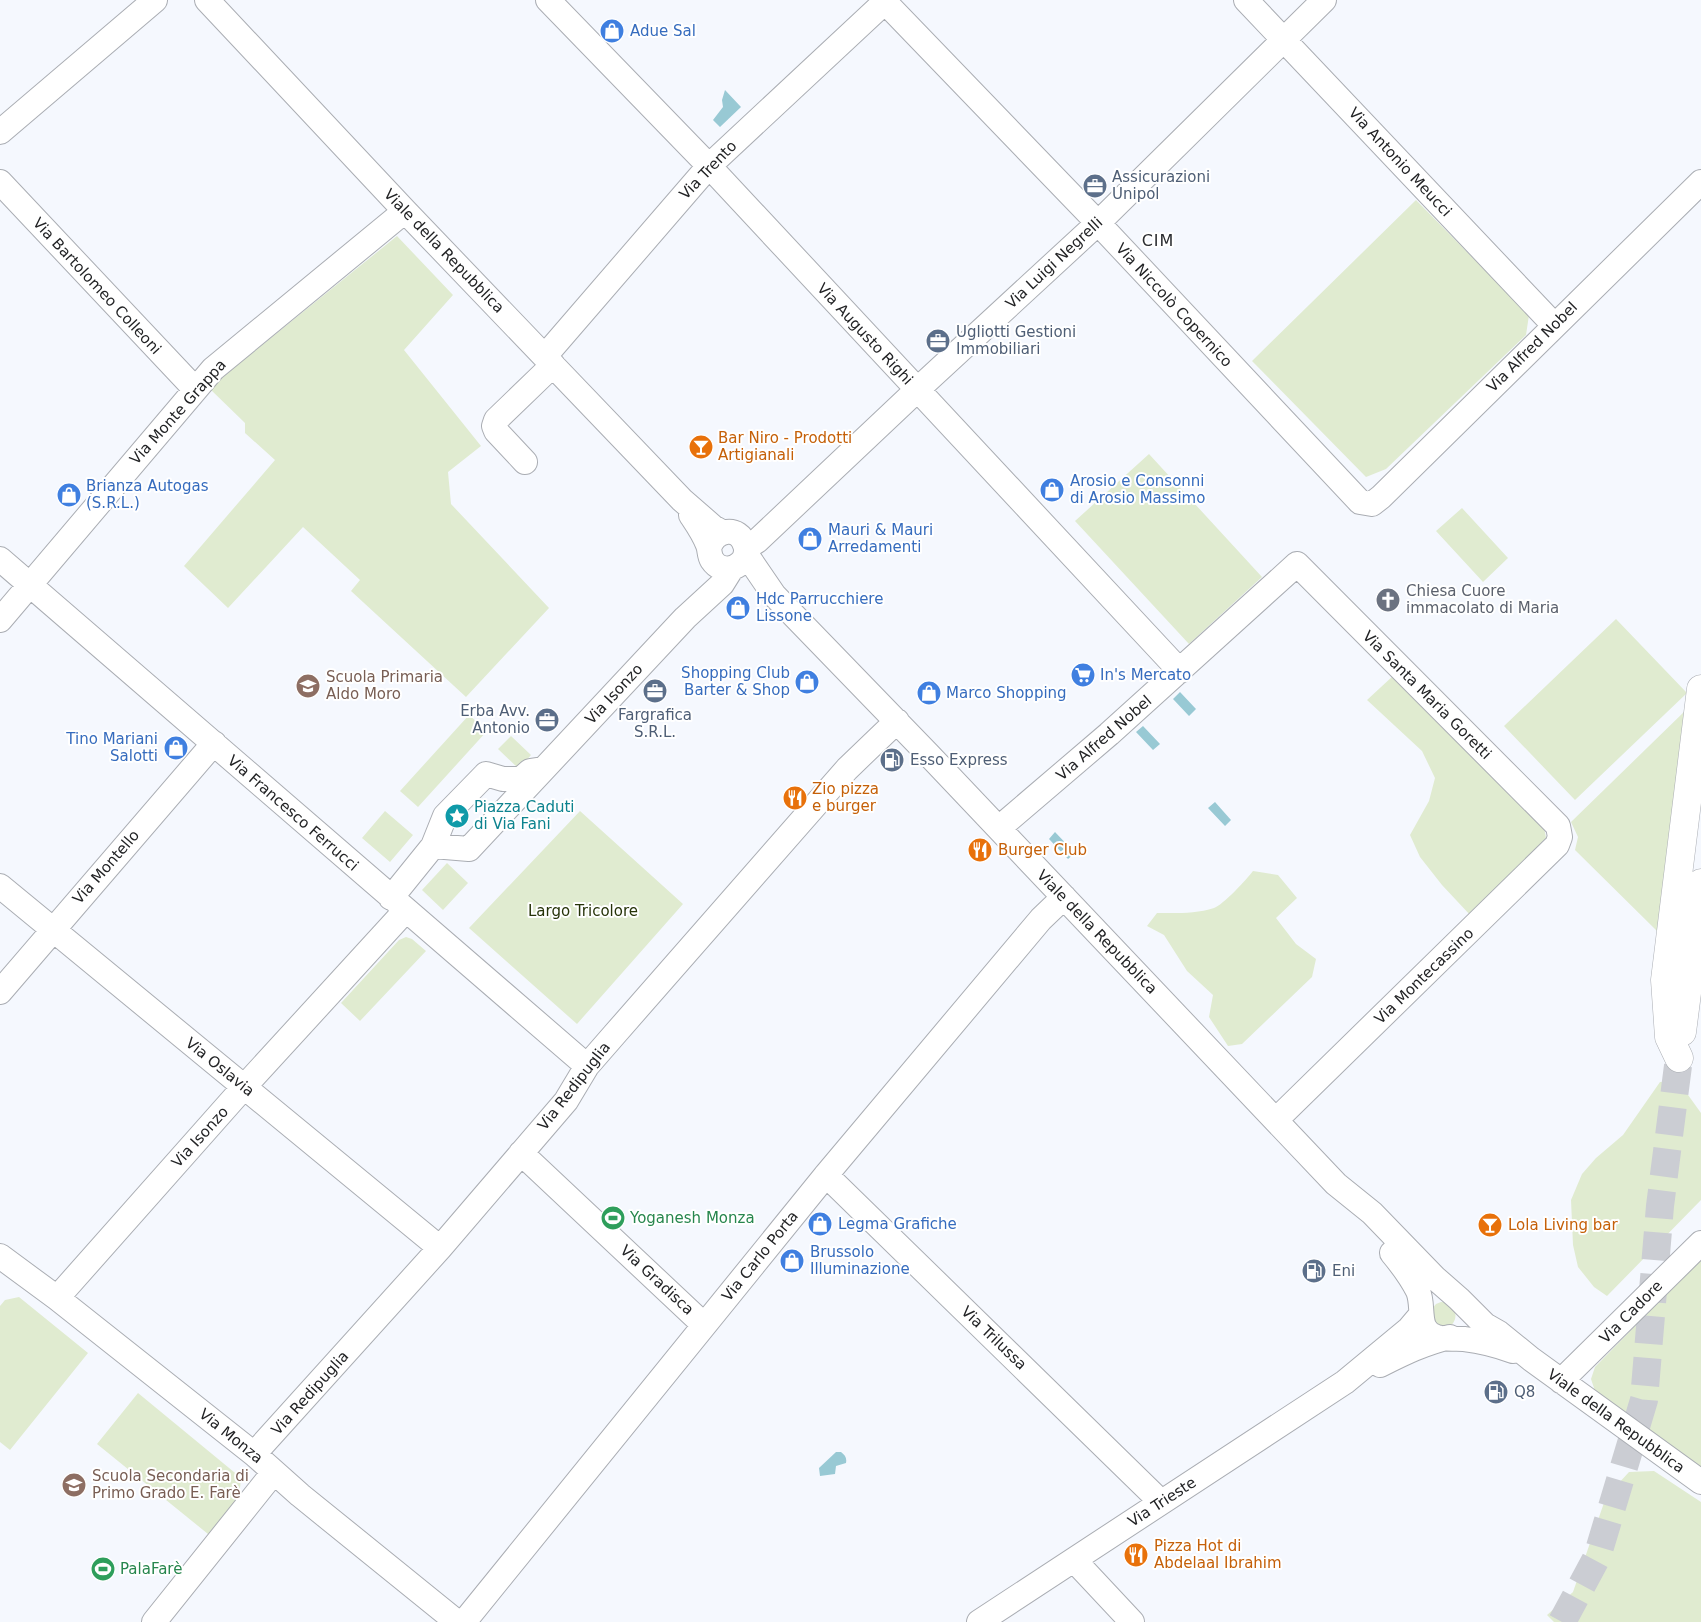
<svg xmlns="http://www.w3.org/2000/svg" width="1701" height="1622" viewBox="0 0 1701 1622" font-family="'DejaVu Sans',sans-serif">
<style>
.green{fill:#e0ebd0}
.water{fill:#98c9d4}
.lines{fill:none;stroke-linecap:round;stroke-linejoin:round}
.major-tunnel{stroke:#cbcdd3;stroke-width:28;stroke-dasharray:28 14;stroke-linecap:butt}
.minor-casing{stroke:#aaadb3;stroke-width:26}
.major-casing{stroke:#aaadb3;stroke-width:29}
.minor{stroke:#fff;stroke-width:24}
.major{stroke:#fff;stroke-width:28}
.labels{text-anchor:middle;stroke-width:4;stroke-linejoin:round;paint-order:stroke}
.shop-label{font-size:15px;fill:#366cbe;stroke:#fff;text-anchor:start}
.street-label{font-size:15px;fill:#222325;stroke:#fff}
.service-label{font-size:15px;fill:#4e5e75;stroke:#fff;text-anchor:start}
.food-label{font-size:15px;fill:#c56008;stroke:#fff;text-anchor:start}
.worship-label{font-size:15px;fill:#5b616d;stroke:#fff;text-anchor:start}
.education-label{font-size:15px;fill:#785e54;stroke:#fff;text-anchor:start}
.culture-label{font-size:15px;fill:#0d838f;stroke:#fff;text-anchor:start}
.park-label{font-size:15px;fill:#263308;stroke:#fff}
.leisure-label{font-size:15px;fill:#27864d;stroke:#fff;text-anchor:start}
.neighbourhood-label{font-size:16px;letter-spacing:1px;fill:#292b2f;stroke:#fff}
</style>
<rect width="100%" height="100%" fill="#f5f8fe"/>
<path class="green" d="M 1416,200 L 1529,315 L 1526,335 L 1386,469 L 1366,477 L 1252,361 Z
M 397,236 L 453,295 L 404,350 L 481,446 L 448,472 L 451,504 L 549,608 L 466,697 L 351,591 L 360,580 L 303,527 L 228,608 L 184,566 L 275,460 L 245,433 L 245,423 L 209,388 Z
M 1149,454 L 1262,577 L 1189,644 L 1075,521 Z
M 1462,508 L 1508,558 L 1483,582 L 1436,531 Z
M 1616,619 L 1687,693 L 1575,800 L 1504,726 Z
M 1394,675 L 1544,827 L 1546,838 L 1471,916 L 1442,885 L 1420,857 L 1410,835 L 1429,801 L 1435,778 L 1422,751 L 1367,700 Z
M 1687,709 L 1657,931 L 1575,850 L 1578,837 L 1571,822 Z
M 469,715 L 487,731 L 418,807 L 400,791 Z
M 511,736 L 531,755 L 519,769 L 498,749 Z
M 385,811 L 413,835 L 390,862 L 362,838 Z
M 580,811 L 683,904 L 577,1024 L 469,928 Z
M 447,863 L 468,883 L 443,910 L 422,890 Z
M 1253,871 L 1278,875 L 1297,898 L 1276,918 L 1296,944 L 1316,959 L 1312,977 L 1242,1044 L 1228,1046 L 1209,1017 L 1213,995 L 1187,971 L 1164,935 L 1147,926 L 1157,913 C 1175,913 1196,914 1214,908 C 1222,906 1248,878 1253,871 Z
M 406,937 L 412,939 L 426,951 L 360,1021 L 341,1003 L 399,940 Z
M 1678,1081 L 1701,1113 L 1701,1200 L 1607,1296 L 1594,1287 L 1578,1267 L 1573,1245 L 1571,1200 L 1582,1174 L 1596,1158 L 1623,1135 L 1660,1082 Z
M 1701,1259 L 1701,1467 L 1595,1391 L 1591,1379 L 1595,1367 Z
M 19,1297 L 88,1353 L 10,1450 L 0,1442 L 0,1306 L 5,1300 Z
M 1441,1302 C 1456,1302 1461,1320 1448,1328 L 1436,1326 L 1431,1310 L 1436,1304 Z
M 138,1393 L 240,1477 C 244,1500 222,1518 208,1534 L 97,1444 Z
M 1654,1471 L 1701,1502 L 1701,1622 L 1554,1622 L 1547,1615 L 1573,1592 L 1606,1497 L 1629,1472 Z"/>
<path class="water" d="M 725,90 L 741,107 L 720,127 L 713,120 L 723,107 L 722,100 Z
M 1180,692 L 1196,709 L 1189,716 L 1173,699 Z
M 1143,726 L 1160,744 L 1153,750 L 1136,732 Z
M 1215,802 L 1231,820 L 1225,826 L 1208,808 Z
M 1055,832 L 1075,853 L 1068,859 L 1049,839 Z
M 836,1452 L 841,1452 C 845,1455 847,1458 846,1463 L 836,1466 L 835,1474 L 820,1476 L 819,1468 Z"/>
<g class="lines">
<path class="major-tunnel" d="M 1562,1622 L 1597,1557 L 1644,1400 L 1660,1206 L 1679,1058"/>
<defs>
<path id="minor" d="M 207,0 L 405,211 L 682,500 L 713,527 L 722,532
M 548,0 L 709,166 L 1180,671
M 883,0 L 1098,223 L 1360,502 L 1372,504 L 1381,497 L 1701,182
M 1246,0 L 1554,325
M 0,132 L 155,0
M 0,182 L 195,389
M 545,356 L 709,166 L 887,0
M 525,462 L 496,431 L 494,426 L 496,420 L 553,365
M 691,515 C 697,524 704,534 708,545 C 710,550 709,555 712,560 C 714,563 717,566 720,567 C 735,573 750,559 745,545 C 739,525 715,529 709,548
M 746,548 L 757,541 L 917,390 L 1098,223 L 1324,0
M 746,554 L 774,595 L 928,754 L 1336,1184 L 1372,1213 L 1435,1278 L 1459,1299 L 1485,1325 L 1499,1333 L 1531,1359 L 1701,1482
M 0,559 L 587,1066
M 0,620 L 213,369 L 405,211
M 486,774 L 503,779 L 521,779 L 530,771 L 543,769
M 999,828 L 1109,734 L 1297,564 L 1558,826 L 1560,837 L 1557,845 L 1276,1120
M 433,846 L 469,849 L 685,618 L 722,584 L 732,568
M 0,886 L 440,1248
M 391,898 L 433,846 L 445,816 L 486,774
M 0,992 L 214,743
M 521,1153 L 704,1325
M 826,1175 L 1161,1502
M 1392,1253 C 1402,1265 1411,1277 1418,1291 C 1425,1307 1415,1331 1437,1337 C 1445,1340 1455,1338 1464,1339 C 1481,1341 1497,1345 1513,1351
M 0,1256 L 57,1298 L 254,1454 L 300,1495 L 457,1622
M 57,1298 L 244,1087 L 406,910
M 1380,1365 C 1404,1353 1424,1343 1450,1337
M 1561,1381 L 1701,1243
M 254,1454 L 440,1248 L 566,1101 L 587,1066 L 614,1035 L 847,769 L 897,721
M 1074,1560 L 1132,1622
M 154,1622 L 274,1472
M 464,1622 L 826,1175 L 1041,919 L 1064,897
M 979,1622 L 1345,1382 L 1409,1329 L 1420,1316"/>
<path id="major" d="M 1682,1032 L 1701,883
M 1679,1058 L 1669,1037 L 1665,980 L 1701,689"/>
</defs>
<use href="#minor" class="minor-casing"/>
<use href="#major" class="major-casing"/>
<use href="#minor" class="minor"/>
<use href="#major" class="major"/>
</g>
<defs>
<symbol id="shop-disc" viewBox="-11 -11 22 22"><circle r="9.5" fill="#3f7fe0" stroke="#fff"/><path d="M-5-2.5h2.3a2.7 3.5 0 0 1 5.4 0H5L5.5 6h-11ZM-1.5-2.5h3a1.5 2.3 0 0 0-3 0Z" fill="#fff"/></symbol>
<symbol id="office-disc" viewBox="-11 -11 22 22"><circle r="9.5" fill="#5c6f8a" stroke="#fff"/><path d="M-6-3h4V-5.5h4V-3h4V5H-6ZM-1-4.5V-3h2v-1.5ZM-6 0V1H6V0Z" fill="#fff"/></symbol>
<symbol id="bar-disc" viewBox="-11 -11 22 22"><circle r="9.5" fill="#e8710a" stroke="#fff"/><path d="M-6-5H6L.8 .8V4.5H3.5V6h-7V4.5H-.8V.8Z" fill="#fff"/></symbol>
<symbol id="church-disc" viewBox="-11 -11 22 22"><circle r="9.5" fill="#6b7280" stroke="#fff"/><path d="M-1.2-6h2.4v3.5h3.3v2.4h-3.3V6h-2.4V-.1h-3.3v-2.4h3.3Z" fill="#fff"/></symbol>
<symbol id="supermarket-disc" viewBox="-11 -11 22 22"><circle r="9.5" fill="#3f7fe0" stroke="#fff"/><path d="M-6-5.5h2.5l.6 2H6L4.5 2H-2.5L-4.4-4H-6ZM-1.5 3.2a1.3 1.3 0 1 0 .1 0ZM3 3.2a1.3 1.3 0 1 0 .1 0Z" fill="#fff"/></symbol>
<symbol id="school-disc" viewBox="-11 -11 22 22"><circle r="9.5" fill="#8d6e63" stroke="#fff"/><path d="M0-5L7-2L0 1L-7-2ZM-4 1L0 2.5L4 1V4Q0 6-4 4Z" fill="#fff"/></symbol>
<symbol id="fuel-disc" viewBox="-11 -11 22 22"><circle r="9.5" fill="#5c6f8a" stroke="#fff"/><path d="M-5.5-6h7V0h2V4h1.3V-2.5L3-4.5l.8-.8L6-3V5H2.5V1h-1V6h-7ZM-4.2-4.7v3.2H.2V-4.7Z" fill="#fff"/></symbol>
<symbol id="restaurant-disc" viewBox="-11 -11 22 22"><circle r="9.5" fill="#e8710a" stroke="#fff"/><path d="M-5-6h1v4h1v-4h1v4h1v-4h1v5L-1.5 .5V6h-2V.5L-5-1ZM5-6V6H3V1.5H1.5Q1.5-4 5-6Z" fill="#fff"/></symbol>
<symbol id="sight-disc" viewBox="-11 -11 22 22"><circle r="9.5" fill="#0f9aa8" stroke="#fff"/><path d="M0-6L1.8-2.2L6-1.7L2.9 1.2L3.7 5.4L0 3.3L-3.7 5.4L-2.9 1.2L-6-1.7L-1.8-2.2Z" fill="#fff"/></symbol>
<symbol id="stadium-disc" viewBox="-11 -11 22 22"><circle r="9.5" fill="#2e9e5b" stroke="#fff"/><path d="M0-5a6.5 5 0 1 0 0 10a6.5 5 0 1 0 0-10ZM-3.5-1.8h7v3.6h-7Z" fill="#fff"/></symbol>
</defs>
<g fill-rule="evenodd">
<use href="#shop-disc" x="598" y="17" width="28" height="28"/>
<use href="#office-disc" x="1081" y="172" width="28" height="28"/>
<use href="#office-disc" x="924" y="327" width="28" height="28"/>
<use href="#bar-disc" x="687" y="433" width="28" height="28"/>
<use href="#shop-disc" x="1038" y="476" width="28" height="28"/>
<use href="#shop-disc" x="55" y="481" width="28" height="28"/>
<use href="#shop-disc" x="796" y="525" width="28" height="28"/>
<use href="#church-disc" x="1374" y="586" width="28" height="28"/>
<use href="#shop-disc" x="724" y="594" width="28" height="28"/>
<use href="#supermarket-disc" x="1069" y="661" width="28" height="28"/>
<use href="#shop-disc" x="793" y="668" width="28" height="28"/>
<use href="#school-disc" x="294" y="672" width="28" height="28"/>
<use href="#office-disc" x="641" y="677" width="28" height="28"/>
<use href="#shop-disc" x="915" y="679" width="28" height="28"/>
<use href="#office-disc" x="533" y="706" width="28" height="28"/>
<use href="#shop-disc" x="162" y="734" width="28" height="28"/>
<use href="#fuel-disc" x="878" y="746" width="28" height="28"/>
<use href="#restaurant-disc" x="781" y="784" width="28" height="28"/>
<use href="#sight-disc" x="443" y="802" width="28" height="28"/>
<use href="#restaurant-disc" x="966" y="836" width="28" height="28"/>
<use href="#stadium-disc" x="599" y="1204" width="28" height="28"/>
<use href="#shop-disc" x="806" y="1210" width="28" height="28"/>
<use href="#bar-disc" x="1476" y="1211" width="28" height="28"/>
<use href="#shop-disc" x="778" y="1247" width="28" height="28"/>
<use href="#fuel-disc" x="1300" y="1257" width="28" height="28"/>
<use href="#fuel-disc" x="1482" y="1378" width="28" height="28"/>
<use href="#school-disc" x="60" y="1471" width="28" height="28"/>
<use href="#restaurant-disc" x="1122" y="1541" width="28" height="28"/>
<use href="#stadium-disc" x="89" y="1555" width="28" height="28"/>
</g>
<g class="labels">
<g class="shop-label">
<text x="630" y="36">Adue Sal</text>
<text x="1070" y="486">Arosio e Consonni<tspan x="1070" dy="17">di Arosio Massimo</tspan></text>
<text x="86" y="491">Brianza Autogas<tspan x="86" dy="17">(S.R.L.)</tspan></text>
<text x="828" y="535">Mauri &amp; Mauri<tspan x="828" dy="17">Arredamenti</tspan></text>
<text x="756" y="604">Hdc Parrucchiere<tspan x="756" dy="17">Lissone</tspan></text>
<text x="790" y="678" text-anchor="end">Shopping Club<tspan x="790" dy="17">Barter &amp; Shop</tspan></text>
<text x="1100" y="680">In's Mercato</text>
<text x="946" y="698">Marco Shopping</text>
<text x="158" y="744" text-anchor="end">Tino Mariani<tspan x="158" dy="17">Salotti</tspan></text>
<text x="838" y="1229">Legma Grafiche</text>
<text x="810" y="1257">Brussolo<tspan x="810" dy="17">Illuminazione</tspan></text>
</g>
<g class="street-label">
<text transform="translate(1400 162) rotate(47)" y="5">Via Antonio Meucci</text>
<text transform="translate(708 170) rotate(-46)" y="5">Via Trento</text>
<text transform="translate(444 251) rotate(46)" y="5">Viale della Repubblica</text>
<text transform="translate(1054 263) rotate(-43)" y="5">Via Luigi Negrelli</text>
<text transform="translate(97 286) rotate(47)" y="5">Via Bartolomeo Colleoni</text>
<text transform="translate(1174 305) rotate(47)" y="5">Via Niccolò Copernico</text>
<text transform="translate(865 334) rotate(47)" y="5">Via Augusto Righi</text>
<text transform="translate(1532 347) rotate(-45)" y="5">Via Alfred Nobel</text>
<text transform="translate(178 412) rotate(-48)" y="5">Via Monte Grappa</text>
<text transform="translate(614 694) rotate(-47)" y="5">Via Isonzo</text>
<text transform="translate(1427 695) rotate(45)" y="5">Via Santa Maria Goretti</text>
<text transform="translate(1104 738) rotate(-41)" y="5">Via Alfred Nobel</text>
<text transform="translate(293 813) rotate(41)" y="5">Via Francesco Ferrucci</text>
<text transform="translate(106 867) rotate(-49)" y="5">Via Montello</text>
<text transform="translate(1097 932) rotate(46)" y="5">Viale della Repubblica</text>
<text transform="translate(1424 976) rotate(-44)" y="5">Via Montecassino</text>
<text transform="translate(220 1067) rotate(39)" y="5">Via Oslavia</text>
<text transform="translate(574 1086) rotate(-52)" y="5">Via Redipuglia</text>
<text transform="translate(200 1137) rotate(-48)" y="5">Via Isonzo</text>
<text transform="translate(760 1256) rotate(-51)" y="5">Via Carlo Porta</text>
<text transform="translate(657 1280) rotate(43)" y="5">Via Gradisca</text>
<text transform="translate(1631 1312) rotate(-45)" y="5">Via Cadore</text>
<text transform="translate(994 1338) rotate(44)" y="5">Via Trilussa</text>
<text transform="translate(310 1393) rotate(-48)" y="5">Via Redipuglia</text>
<text transform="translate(1616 1421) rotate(36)" y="5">Viale della Repubblica</text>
<text transform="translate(231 1436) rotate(39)" y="5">Via Monza</text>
<text transform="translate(1162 1502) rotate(-33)" y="5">Via Trieste</text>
</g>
<g class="service-label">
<text x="1112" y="182">Assicurazioni<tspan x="1112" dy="17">Unipol</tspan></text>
<text x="956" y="337">Ugliotti Gestioni<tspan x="956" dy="17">Immobiliari</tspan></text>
<text x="530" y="716" text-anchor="end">Erba Avv.<tspan x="530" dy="17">Antonio</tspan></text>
<text x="655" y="720" text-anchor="middle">Fargrafica<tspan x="655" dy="17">S.R.L.</tspan></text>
<text x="910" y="765">Esso Express</text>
<text x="1332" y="1276">Eni</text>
<text x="1514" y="1397">Q8</text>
</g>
<g class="food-label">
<text x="718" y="443">Bar Niro - Prodotti<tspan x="718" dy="17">Artigianali</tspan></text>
<text x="812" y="794">Zio pizza<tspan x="812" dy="17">e burger</tspan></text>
<text x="998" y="855">Burger Club</text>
<text x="1508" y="1230">Lola Living bar</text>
<text x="1154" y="1551">Pizza Hot di<tspan x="1154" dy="17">Abdelaal Ibrahim</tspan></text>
</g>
<g class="worship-label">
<text x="1406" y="596">Chiesa Cuore<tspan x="1406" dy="17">immacolato di Maria</tspan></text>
</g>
<g class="education-label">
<text x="326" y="682">Scuola Primaria<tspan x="326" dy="17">Aldo Moro</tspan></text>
<text x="92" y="1481">Scuola Secondaria di<tspan x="92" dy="17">Primo Grado E. Farè</tspan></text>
</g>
<g class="culture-label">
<text x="474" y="812">Piazza Caduti<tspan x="474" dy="17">di Via Fani</tspan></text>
</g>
<g class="park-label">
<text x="583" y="916">Largo Tricolore</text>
</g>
<g class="leisure-label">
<text x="630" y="1223">Yoganesh Monza</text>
<text x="120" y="1574">PalaFarè</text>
</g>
<g class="neighbourhood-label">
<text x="1158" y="246">CIM</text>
</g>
</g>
</svg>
